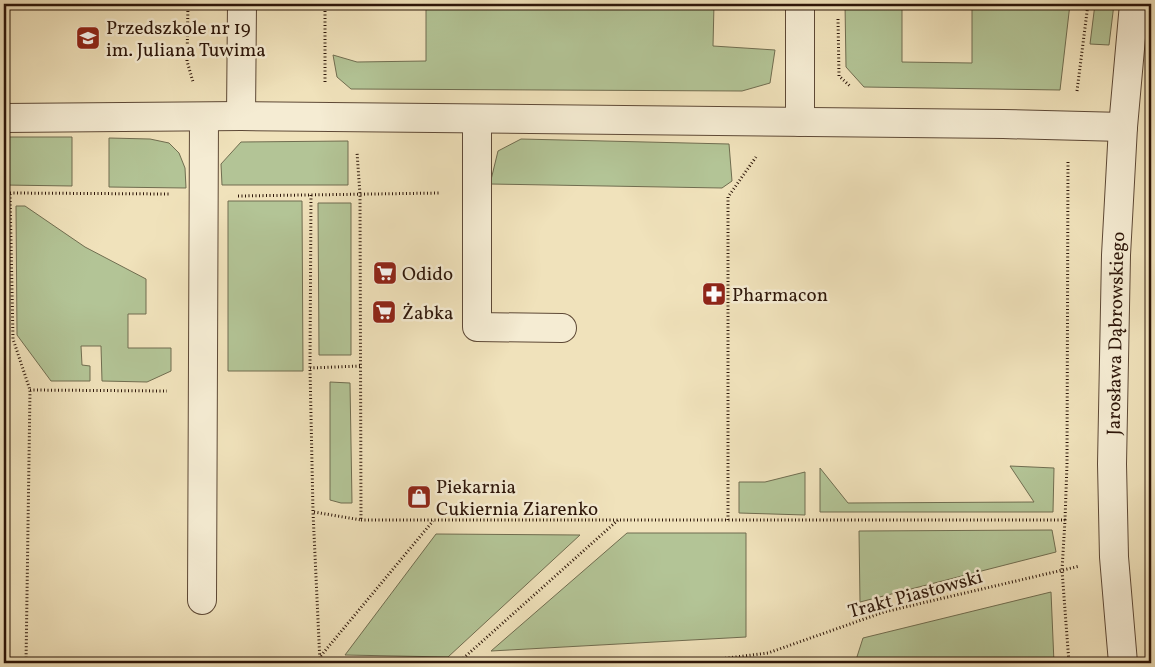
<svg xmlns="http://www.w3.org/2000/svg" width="1155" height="667" viewBox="0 0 1155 667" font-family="Vollkorn,serif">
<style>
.green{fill:#b3c496;stroke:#706d50}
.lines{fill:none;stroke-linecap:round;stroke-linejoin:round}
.minor-casing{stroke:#5e4936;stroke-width:30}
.path{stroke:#2d1609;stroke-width:3;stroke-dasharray:1 2.5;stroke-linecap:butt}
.minor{stroke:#f5ecd3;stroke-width:28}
.labels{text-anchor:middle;stroke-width:5;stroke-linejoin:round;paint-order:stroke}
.poi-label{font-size:19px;fill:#2d1609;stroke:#f5ecd3;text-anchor:start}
.street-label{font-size:19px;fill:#2d1609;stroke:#f5ecd3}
</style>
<rect width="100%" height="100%" fill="#f0e2bb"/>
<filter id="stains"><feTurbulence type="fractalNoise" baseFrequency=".004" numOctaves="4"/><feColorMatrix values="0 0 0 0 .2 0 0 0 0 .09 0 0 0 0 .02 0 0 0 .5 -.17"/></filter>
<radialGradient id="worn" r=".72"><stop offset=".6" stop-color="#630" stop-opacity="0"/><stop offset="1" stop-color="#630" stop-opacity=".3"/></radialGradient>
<path class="green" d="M 426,4 L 714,4 L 713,46 L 775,50 L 770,83 L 742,91 L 351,89 L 337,77 L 333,55 L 357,62 L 426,61 Z
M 845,4 L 902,4 L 902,62 L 972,63 L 972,4 L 1070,4 L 1060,90 L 864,87 L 846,67 Z
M 1095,4 L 1114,4 L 1109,45 L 1090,44 Z
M 4,137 L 72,137 L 72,186 L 4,185 Z
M 109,138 L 150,139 L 169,143 L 179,153 L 185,168 L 186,188 L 109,187 Z
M 521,139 L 729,144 L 732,181 L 722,188 L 490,184 L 498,151 Z
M 348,141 L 348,185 L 222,185 L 221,164 L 241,142 Z
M 228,201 L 302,201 L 303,371 L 228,371 Z
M 318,203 L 351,203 L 351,355 L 319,355 Z
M 4,205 L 6,205 L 4,541 Z
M 16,206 L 25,206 L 85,247 L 146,279 L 146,314 L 128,314 L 128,348 L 171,348 L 171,371 L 147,382 L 102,381 L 101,346 L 81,346 L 82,365 L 90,366 L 90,381 L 51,381 L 17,335 Z
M 330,382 L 350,383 L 352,503 L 341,503 L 330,500 Z
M 1010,466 L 1054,468 L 1053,512 L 820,512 L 820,468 L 848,503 L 1034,502 Z
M 805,472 L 805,515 L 739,513 L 739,482 L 765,482 Z
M 1052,530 L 1056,552 L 860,602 L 859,531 Z
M 627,533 L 746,533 L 746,637 L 491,651 Z
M 436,534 L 580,535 L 448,657 L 345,655 Z
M 1051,592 L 1054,663 L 855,663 L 863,638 Z"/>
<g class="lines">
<defs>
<g id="minor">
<path d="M 241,116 L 242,4"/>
<path d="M 4,118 L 241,116 L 1003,124 L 1123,127"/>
<path d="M 477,119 L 477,327 L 562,328"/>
<path d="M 800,122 L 800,4"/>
<path d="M 202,600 L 204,117"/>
<path id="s1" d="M 1123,663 L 1114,557 L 1112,464 L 1116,255 L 1123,127 L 1134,4"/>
</g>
</defs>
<use href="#minor" class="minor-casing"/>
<path class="path" d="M 188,4 L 187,61 L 193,82
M 325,4 L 325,83
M 838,19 L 839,76 L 850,86
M 1077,91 L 1088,4
M 4,193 L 10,193 L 13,339 L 30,390 L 26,663
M 10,193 L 169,194
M 311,195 L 310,368 L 313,512 L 320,663
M 238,196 L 441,193
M 310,368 L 360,366
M 30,390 L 167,391
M 314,512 L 361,520 L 360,195 L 357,152
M 361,520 L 1065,520 L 1062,570 L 1069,663
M 728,520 L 728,197 L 756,157
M 1065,520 L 1067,464 L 1068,161
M 329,663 L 319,658 L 433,521
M 458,663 L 618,520
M 687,663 L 768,653 L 884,612 L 1080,566"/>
<use href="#minor" class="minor"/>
</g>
<defs>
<symbol id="school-square" viewBox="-11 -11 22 22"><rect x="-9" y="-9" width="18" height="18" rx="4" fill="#8f2418" stroke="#f5ecd3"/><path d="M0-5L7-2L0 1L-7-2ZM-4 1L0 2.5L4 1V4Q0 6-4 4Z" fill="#fff"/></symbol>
<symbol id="supermarket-square" viewBox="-11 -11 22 22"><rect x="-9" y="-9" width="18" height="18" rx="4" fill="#8f2418" stroke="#f5ecd3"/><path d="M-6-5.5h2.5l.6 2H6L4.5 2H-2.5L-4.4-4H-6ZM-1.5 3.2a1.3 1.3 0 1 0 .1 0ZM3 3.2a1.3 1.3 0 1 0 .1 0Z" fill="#fff"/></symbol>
<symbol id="pharmacy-square" viewBox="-11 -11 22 22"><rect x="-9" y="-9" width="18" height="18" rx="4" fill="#8f2418" stroke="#f5ecd3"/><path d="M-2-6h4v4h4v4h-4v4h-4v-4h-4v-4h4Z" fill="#fff"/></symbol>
<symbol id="shop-square" viewBox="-11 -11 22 22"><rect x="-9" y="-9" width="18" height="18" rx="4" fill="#8f2418" stroke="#f5ecd3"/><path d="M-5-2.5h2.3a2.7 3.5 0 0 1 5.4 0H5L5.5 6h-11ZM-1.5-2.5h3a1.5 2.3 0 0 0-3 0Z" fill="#fff"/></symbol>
</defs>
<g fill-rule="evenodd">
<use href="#school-square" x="74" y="24" width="28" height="28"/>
<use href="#supermarket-square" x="371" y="259" width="28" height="28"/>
<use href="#pharmacy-square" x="700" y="280" width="28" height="28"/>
<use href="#supermarket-square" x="370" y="298" width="28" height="28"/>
<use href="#shop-square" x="405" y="483" width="28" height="28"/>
</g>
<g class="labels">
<g class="poi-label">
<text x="106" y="34">Przedszkole nr 19<tspan x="106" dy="22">im. Juliana Tuwima</tspan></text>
<text x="402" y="280">Odido</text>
<text x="732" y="301">Pharmacon</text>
<text x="402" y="319">Żabka</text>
<text x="436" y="493">Piekarnia<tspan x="436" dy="22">Cukiernia Ziarenko</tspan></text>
</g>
<g class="street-label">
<text dy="7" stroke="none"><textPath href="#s1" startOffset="330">Jarosława Dąbrowskiego</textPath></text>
<text transform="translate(915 593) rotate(-15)" y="7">Trakt Piastowski</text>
</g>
</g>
<rect width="1155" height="667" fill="none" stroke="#f0e2bb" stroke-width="20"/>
<rect x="5" y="5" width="1145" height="657" fill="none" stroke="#2d1609" stroke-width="2.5"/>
<rect x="10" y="10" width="1135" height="647" fill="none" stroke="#2d1609"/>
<rect width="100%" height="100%" filter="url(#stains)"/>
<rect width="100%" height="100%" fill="url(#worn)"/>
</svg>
